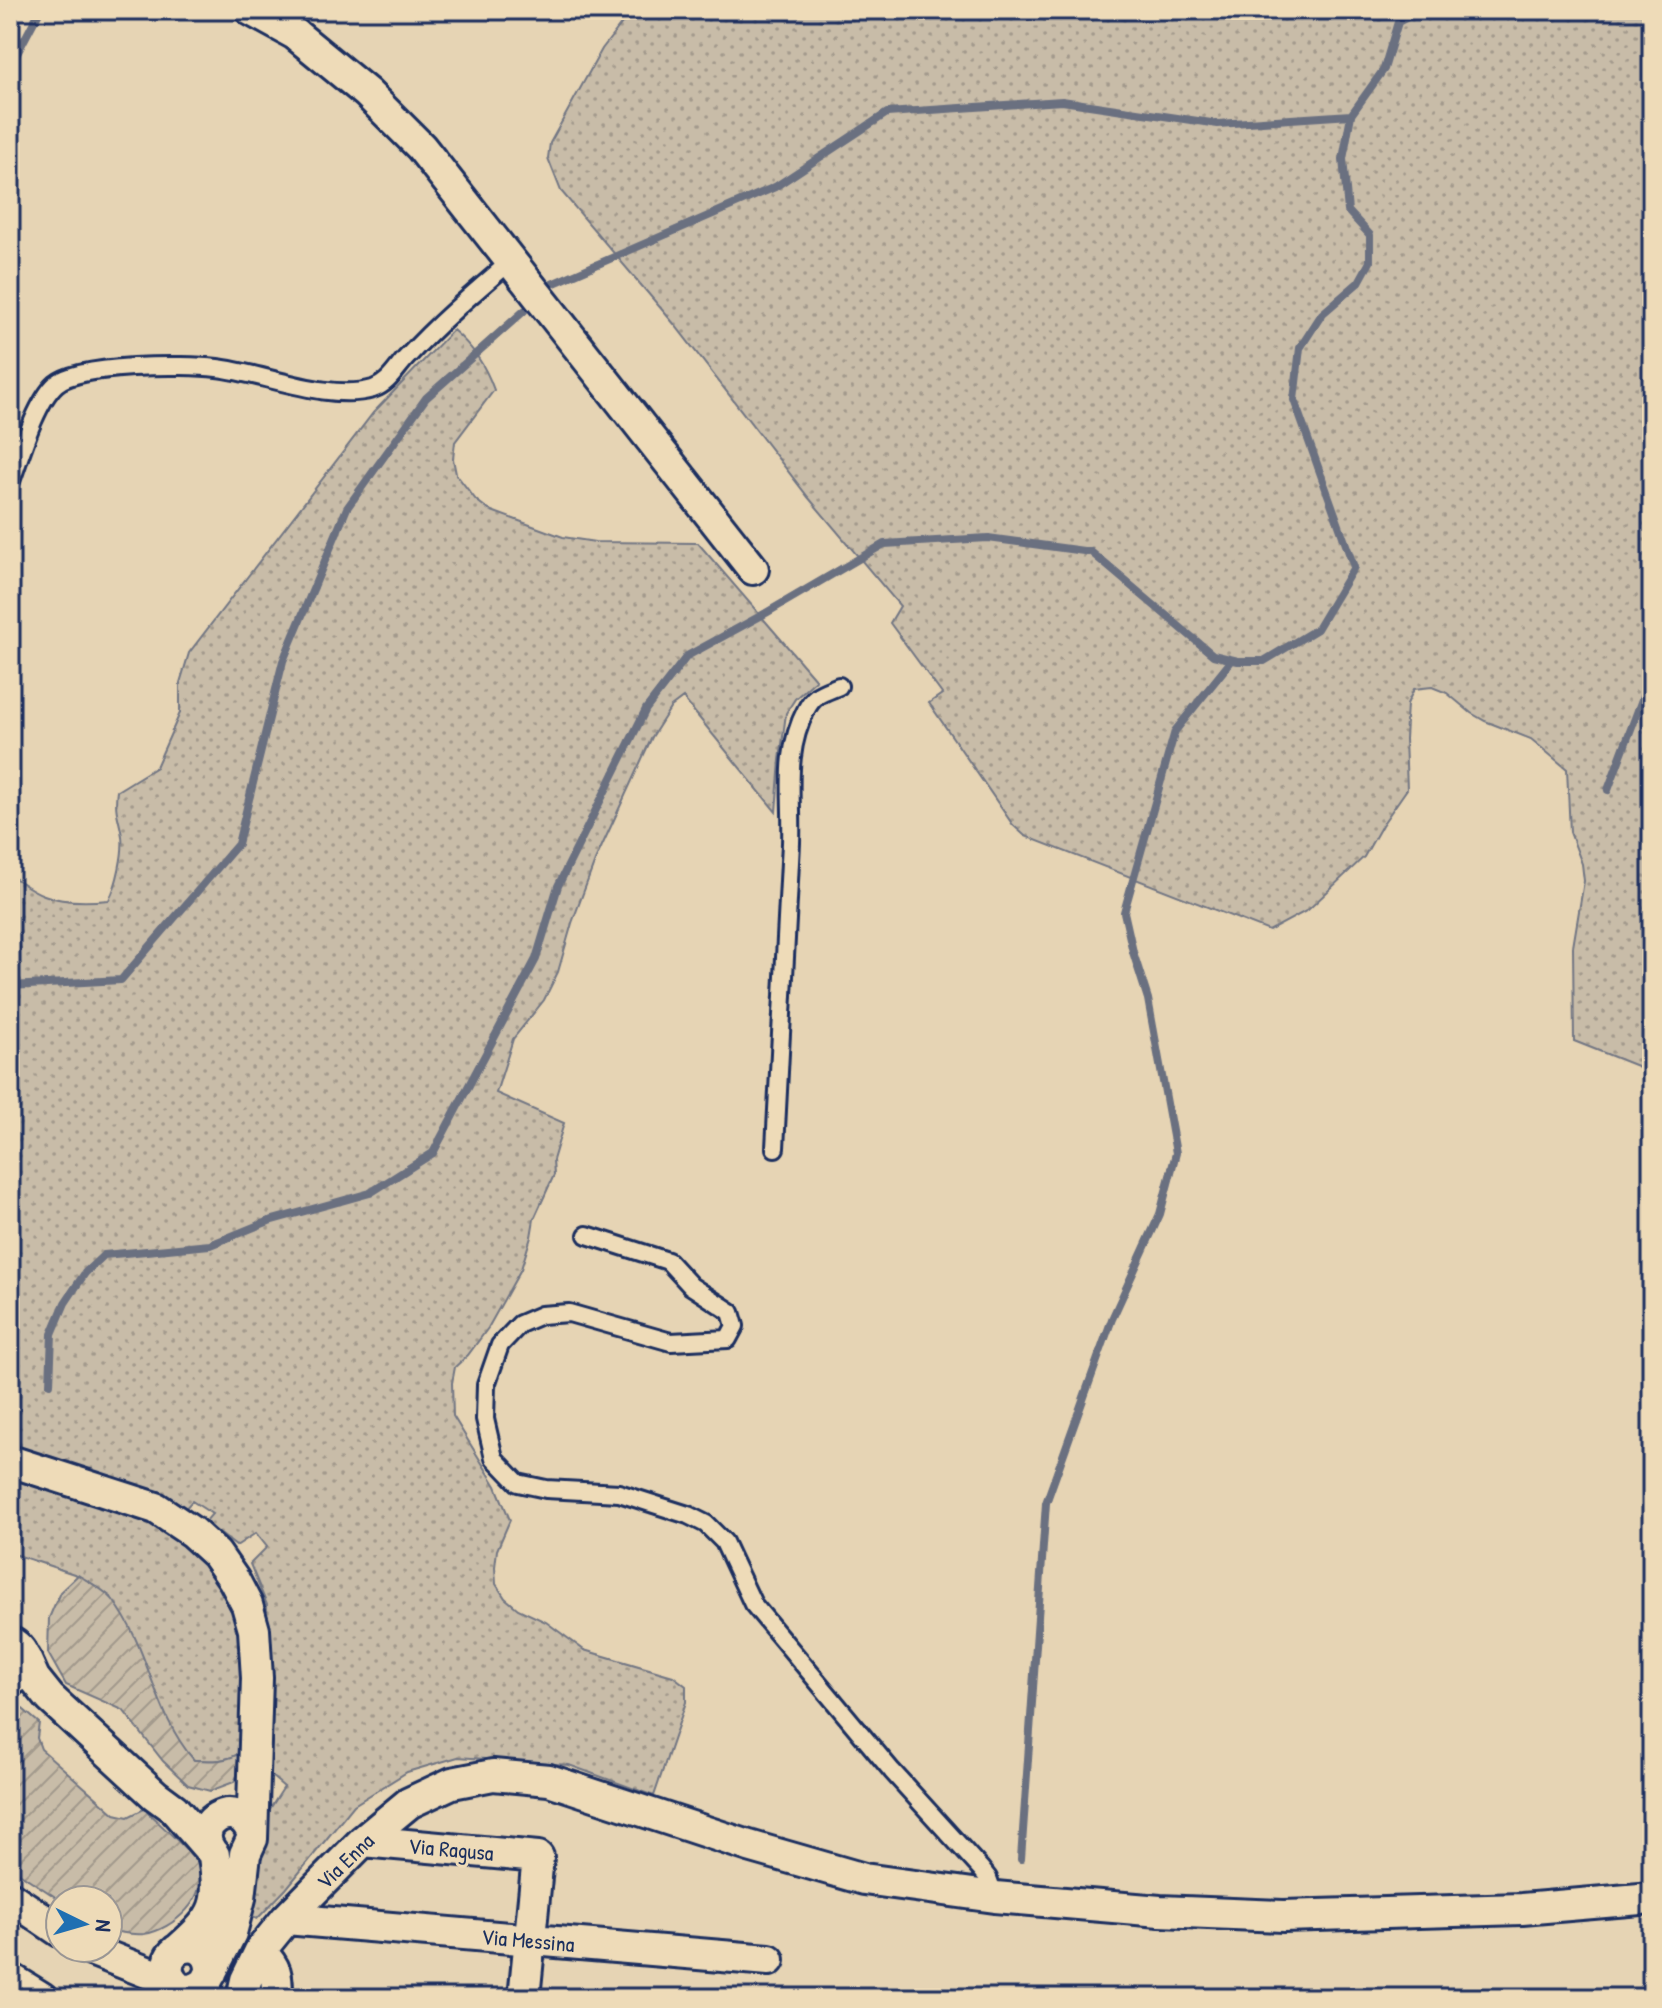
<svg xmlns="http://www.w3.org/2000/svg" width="1662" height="2008" viewBox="0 0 1662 2008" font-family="'Patrick Hand',sans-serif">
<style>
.grass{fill:url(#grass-dots);stroke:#727683;stroke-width:2}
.garden{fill:url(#garden-furrows);stroke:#727683;stroke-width:2}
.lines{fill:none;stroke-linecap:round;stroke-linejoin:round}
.stream{stroke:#6b7080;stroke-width:8}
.service-casing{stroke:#1b2f5e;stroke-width:22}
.minor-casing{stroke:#1b2f5e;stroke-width:36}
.service{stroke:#eedbb8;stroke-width:16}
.minor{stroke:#eedbb8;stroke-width:30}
.labels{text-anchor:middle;stroke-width:6;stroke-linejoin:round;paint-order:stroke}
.street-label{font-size:22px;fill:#1b2f5e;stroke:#eedbb8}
</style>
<defs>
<pattern id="grass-dots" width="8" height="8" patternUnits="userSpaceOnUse" patternTransform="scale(2)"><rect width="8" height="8" fill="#c8bca8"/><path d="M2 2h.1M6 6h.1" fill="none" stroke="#a2998c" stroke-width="1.8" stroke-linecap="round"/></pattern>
<pattern id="garden-furrows" width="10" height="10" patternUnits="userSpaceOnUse" patternTransform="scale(2)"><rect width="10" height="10" fill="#c8bca8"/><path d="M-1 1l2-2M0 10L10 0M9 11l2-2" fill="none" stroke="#a2998c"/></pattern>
</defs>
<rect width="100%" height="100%" fill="#e6d4b4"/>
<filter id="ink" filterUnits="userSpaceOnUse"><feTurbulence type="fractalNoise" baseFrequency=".0125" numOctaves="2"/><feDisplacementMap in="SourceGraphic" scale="16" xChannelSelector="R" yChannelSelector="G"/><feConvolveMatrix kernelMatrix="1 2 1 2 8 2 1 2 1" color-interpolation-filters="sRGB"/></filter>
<g filter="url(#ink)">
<path class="grass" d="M 651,10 L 1652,10 L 1652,1072 L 1574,1041 L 1573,947 L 1584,881 L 1582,864 L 1570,832 L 1567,769 L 1531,739 L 1485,721 L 1471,713 L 1447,693 L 1432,687 L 1414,689 L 1407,704 L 1405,739 L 1407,789 L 1382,825 L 1364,857 L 1308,910 L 1269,931 L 1025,836 L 1013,825 L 929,703 L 942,694 L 890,623 L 900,606 L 808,497 L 675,325 L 561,191 L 548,158 L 550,143 L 602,49 L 622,23 Z
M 453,330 C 473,347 485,365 494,390 L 455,442 L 453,459 L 456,474 L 476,500 L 489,510 L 563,537 L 595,542 L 698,543 L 816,680 L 795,699 L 786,713 L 780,760 L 776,812 L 683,698 L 671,707 L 652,737 L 595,861 L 572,923 L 558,972 L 544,1000 L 513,1039 L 496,1093 L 564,1123 L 553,1160 L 554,1175 L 534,1219 L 531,1237 L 521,1269 L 488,1328 L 468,1355 L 455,1367 L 452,1383 L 453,1416 L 496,1486 L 510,1520 L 497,1550 L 495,1567 L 496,1584 L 505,1598 L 518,1609 L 546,1622 L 584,1650 L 673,1676 L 686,1686 L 686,1702 L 654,1796 L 569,1765 L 458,1757 L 407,1772 L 354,1805 L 286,1889 L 257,1919 L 248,1915 L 259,1826 L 284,1787 L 264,1770 L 267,1605 L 250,1564 L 267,1547 L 256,1533 L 236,1546 L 205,1522 L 212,1514 L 192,1501 L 184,1510 L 10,1446 L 10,1305 L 21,1298 L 18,1286 L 10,1283 L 10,875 C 21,882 32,891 44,895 C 64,903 88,902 109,900 C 117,885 124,853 122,836 C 119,817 114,812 117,791 L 156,767 L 180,713 L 180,683 L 189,653 L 373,413 Z
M 10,1474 L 44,1488 L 145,1518 L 167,1529 L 213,1564 L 244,1625 L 243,1751 C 228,1762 212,1761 194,1760 L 183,1748 L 166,1719 L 111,1597 L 77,1575 L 17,1555 L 10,1563 Z"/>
<path class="garden" d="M 78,1575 C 89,1582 105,1590 113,1600 C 150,1648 153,1713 194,1760 C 212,1761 228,1762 243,1751 L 241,1767 L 234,1782 L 210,1791 L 188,1785 L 163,1761 L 123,1710 L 66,1685 L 48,1653 L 49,1618 L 60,1592 Z
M 10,1698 L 39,1723 L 37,1738 L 41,1749 L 115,1814 L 128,1817 L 144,1809 C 155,1820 191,1851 197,1863 C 212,1896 173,1930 144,1934 C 133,1935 123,1933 112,1931 L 108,1930 L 108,1900 L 60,1900 L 10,1867 Z"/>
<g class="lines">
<path class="stream" d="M 10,67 L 40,10
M 552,284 L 775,187 L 887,113 L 1062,101 L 1218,124 L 1351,115
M 1608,790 L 1652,673
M 10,986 L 121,980 L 238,844 L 283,661 L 347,508 L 426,398 L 524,311
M 50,1384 L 52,1334 L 65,1303 L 85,1273 L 104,1255 L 210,1245 L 269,1221 L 370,1193 L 433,1153 L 536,959 L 558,886 L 646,709 L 687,656 L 766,613 L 884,544 L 988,538 L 1091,552 L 1213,655 L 1238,661 L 1264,661 L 1317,629 L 1354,567 L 1294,400 L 1300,348 L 1322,314 L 1359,282 L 1370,262 L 1370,235 L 1348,211 L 1343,159 L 1351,115 L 1384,69 L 1398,22 L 1422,10
M 1021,1859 L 1046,1503 L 1112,1319 L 1160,1214 L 1176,1153 L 1148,999 L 1133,952 L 1124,912 L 1175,731 L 1232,660"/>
<defs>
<path id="service" d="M 10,484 C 20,457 35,403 56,384 C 79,364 185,364 217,368 C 263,373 328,402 373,389 C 390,383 396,368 408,356 C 439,322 476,291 511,261
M 775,1148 C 780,1046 785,944 791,843 C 793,797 783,754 806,710 C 814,694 822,693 839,686
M 587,1235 L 668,1261 L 691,1286 L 731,1312 L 735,1326 L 728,1339 L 671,1342 L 569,1313 L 541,1315 L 520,1324 L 500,1345 L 486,1385 L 485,1419 L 494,1458 L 518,1483 L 546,1489 L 619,1493 L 688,1515 L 706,1524 L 724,1542 L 753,1604 L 892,1771 L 981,1869 L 988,1878 L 995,1897"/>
<path id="minor" d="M 251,10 L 295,34 L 367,93 L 421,147 L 753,569
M 10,1461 L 156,1508 L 192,1532 L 216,1554 L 234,1580 L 247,1605 L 254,1630 L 257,1678 L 252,1839 L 245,1854 L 240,1898 L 231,1933 L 206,1982 L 206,1998
M 10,1642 C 29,1651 29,1672 10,1681
M 25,1658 L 34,1678 L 50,1698 L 155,1795 L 174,1809 L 207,1847
M 363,1841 L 538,1857 L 524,1998
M 214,1855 C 186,1824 238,1793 252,1833
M 10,1897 L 60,1931
M 286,1919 L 769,1960
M 86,1948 L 172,1982
M 180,1948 C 217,1915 221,1905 214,1856
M 260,1951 C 277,1968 277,1974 277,1998
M 10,1978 L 42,1998
M 206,1982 C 198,1989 188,1993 178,1987 C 172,1983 169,1977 168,1971 C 164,1941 213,1935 211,1973
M 242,1998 L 246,1980 L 260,1951 L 286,1919 L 363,1841 L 409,1803 L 452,1783 L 493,1775 L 549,1780 L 749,1846 L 864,1879 L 995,1897 L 1160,1911 L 1283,1916 L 1522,1909 L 1652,1898"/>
</defs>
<use href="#service" class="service-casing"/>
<use href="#minor" class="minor-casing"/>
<use href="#service" class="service"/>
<use href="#minor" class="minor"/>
</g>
</g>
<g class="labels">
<g class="street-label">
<text transform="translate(451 1849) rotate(5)" y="8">Via Ragusa</text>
<text transform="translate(345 1861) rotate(-44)" y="8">Via Enna</text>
<text transform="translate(528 1940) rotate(5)" y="8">Via Messina</text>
</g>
</g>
<rect width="1662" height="2008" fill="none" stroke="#eedbb8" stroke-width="40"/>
<rect x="20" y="20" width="1622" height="1968" fill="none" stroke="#1b2f5e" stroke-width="3" filter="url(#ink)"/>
<g transform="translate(84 1924) rotate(95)"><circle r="38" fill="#eedbb8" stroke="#9a9694" stroke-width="2"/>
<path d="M0-6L14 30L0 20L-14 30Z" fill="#1f6fb2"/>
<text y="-12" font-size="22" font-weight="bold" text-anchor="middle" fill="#1b2f5e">N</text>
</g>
</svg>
